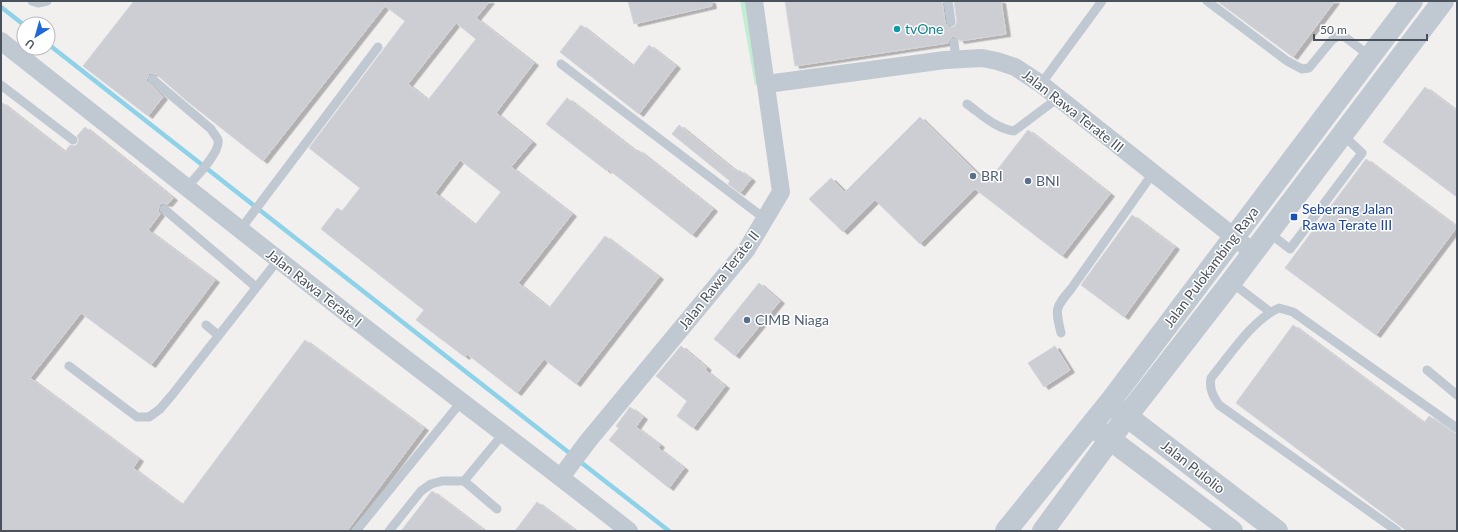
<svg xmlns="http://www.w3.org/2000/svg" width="1458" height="532" viewBox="0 0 1458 532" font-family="Lato,sans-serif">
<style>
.green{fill:#bfeed3}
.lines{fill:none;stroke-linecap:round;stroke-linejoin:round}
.stream{stroke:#8ed2e9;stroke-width:4.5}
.building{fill:#ccced4;stroke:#d3d5da;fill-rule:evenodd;filter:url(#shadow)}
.service{stroke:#c0c9d1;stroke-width:9}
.minor{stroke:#c0c9d1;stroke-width:18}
.tertiary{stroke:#c0c9d1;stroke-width:22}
.culture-dot{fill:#0f9aa8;stroke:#fff;stroke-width:1.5}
.service-dot{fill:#5c6f8a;stroke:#fff;stroke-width:1.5}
.transit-dot{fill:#1a4fb4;stroke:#fff;stroke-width:1.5}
.labels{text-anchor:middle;stroke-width:3;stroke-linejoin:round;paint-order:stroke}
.culture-label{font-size:14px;fill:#0d838f;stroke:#fff;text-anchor:start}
.street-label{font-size:14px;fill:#48515c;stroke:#fff}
.service-label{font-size:14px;fill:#4e5e75;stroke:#fff;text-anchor:start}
.transit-label{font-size:14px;fill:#164399;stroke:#fff;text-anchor:start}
</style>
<defs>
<filter id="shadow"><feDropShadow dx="4.5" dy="2.5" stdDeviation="0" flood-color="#0004"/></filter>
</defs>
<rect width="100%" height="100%" fill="#f2efef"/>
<path class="green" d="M 740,1 L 754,1 L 767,84 L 755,85 Z"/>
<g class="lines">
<path class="stream" d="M 1,7 L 24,25
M 48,44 L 572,455
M 578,460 L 669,531"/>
</g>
<path class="building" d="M 134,1 L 490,1 L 476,18 L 534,63 L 496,113 L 532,142 L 511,167 L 572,214 L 518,283 L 549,308 L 605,236 L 659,277 L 576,384 L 544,359 L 517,393 L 467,354 L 465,357 L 416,320 L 424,310 L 321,229 L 337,208 L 342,211 L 360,188 L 309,148 L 405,21 L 385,6 L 263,161 L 187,101 L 156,74 L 150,73 L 148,75 L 146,81 L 163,97 L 148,116 L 83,66 ZM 456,23 L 476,39 L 428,100 L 408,84 ZM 460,160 L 501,192 L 475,225 L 435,193 Z
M 628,1 L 711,1 L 712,6 L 634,24 Z
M 785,1 L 942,1 L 945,23 L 948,27 L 951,28 L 955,26 L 957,22 L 954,1 L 1001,1 L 1006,34 L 960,41 L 957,37 L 953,36 L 949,39 L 948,43 L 795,66 Z
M 1217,1 L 1335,1 L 1293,57 Z
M 581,25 L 633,66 L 649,45 L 676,66 L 639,114 L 560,52 Z
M 1425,87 L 1457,111 L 1457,197 L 1383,142 Z
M 567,98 L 637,152 L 638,150 L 713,209 L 692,235 L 608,169 L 607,171 L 546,124 Z
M 1,102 L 65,152 L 70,145 L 75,146 L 77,144 L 79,140 L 77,136 L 85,127 L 173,198 L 168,204 L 162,203 L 159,205 L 158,211 L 160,214 L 148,230 L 215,280 L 151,365 L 81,313 L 30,378 L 139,459 L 133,468 L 182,505 L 305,340 L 424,428 L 347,531 L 1,531 Z
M 920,117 L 987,183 L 1028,130 L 1110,194 L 1062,256 L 975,189 L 920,244 L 875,200 L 843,232 L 809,199 L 831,178 L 845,192 Z
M 679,125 L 737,172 L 739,170 L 751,179 L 740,193 L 728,184 L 730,181 L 672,134 Z
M 1366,159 L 1457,227 L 1376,335 L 1285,268 Z
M 1132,215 L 1175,247 L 1124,317 L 1081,285 Z
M 759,283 L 780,301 L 735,356 L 714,339 Z
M 1293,325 L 1424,423 L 1429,416 L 1454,433 L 1457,434 L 1457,531 L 1407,531 L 1236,403 Z
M 681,346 L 707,368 L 705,370 L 725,386 L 693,428 L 677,416 L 687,401 L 656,376 Z
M 1055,346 L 1070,370 L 1044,387 L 1028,363 Z
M 630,407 L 643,417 L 636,427 L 660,445 L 658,448 L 684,468 L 669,488 L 609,440 L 619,428 L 616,426 Z
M 432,491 L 485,531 L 401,531 Z
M 537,502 L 576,531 L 515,531 Z"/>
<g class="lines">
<path class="service" d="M 32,1 L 38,3 L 47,1
M 948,1 L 951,22
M 1207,1 L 1287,61 L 1302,69 L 1309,68 L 1332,40 L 1338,36 L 1345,37 L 1371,57
M 954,42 L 956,60
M 561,64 L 765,219
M 152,79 L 211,129 C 213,133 217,137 218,140 C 221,152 194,179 186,188
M 1041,84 L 1102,1
M 1,85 L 73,140
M 967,104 C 981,114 996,129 1014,131 L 1058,98
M 164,209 L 256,287
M 240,230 L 378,47
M 1268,232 L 1290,249 L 1362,153 L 1342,134
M 1231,282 L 1270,312
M 206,325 L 218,335
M 1061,333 C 1055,308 1055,308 1071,289 L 1153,173
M 69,366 L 137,417 L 149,417 L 160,409 L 172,395 L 278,260
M 1427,370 L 1457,395
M 464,481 L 503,434
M 356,531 L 461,402
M 389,531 L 421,491 L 431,484 L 442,481 L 464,481 L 497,509
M 1397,531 L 1219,405 C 1213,396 1209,389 1211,378 C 1230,355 1252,320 1279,308 L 1293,312 L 1457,428"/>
<path class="minor" d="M 1,41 C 117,133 233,225 350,316 C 443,388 537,458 629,531
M 767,84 L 945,60 L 982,58 L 997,61 L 1015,67 L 1041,84 L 1253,252
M 561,477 L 588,441 L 747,249 L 781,192 L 754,1"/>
<path class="tertiary" d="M 1116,408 L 1277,531
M 1099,431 L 1232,531
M 1006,531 L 1109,403 L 1412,1
M 1043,531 L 1127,416 L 1231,282 L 1443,1"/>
</g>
<circle class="culture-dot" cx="897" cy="29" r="4"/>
<g class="service-dot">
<circle cx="973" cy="176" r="4"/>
<circle cx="1028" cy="181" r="4"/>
<circle cx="747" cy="320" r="4"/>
</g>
<rect class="transit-dot" x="1290" y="213" width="8" height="8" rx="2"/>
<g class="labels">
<g class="culture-label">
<text x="905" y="34">tvOne</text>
</g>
<g class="street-label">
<text transform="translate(1073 111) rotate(38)" y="5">Jalan Rawa Terate III</text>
<text transform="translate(1211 267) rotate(-53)" y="5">Jalan Pulokambing Raya</text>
<text transform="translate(719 280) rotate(-52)" y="5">Jalan Rawa Terate II</text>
<text transform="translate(314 288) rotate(38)" y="5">Jalan Rawa Terate I</text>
<text transform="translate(1193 467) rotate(38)" y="5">Jalan Pulolio</text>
</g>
<g class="service-label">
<text x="981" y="181">BRI</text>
<text x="1036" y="186">BNI</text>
<text x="755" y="325">CIMB Niaga</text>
</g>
<g class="transit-label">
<text x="1302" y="214">Seberang Jalan<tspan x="1302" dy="16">Rawa Terate III</tspan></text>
</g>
</g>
<rect width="1458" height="532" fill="none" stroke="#48515c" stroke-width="4"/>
<g transform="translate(36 36) rotate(217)"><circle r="19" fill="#ffffff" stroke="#b6b9be"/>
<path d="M0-3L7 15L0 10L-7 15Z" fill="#1f68dc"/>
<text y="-6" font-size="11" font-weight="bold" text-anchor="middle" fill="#48515c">U</text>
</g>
<path d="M1314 34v6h113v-6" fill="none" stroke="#48515c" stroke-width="2"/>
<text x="1320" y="34" font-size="12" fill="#48515c" stroke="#ffffff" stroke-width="3" paint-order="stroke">50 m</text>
</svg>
